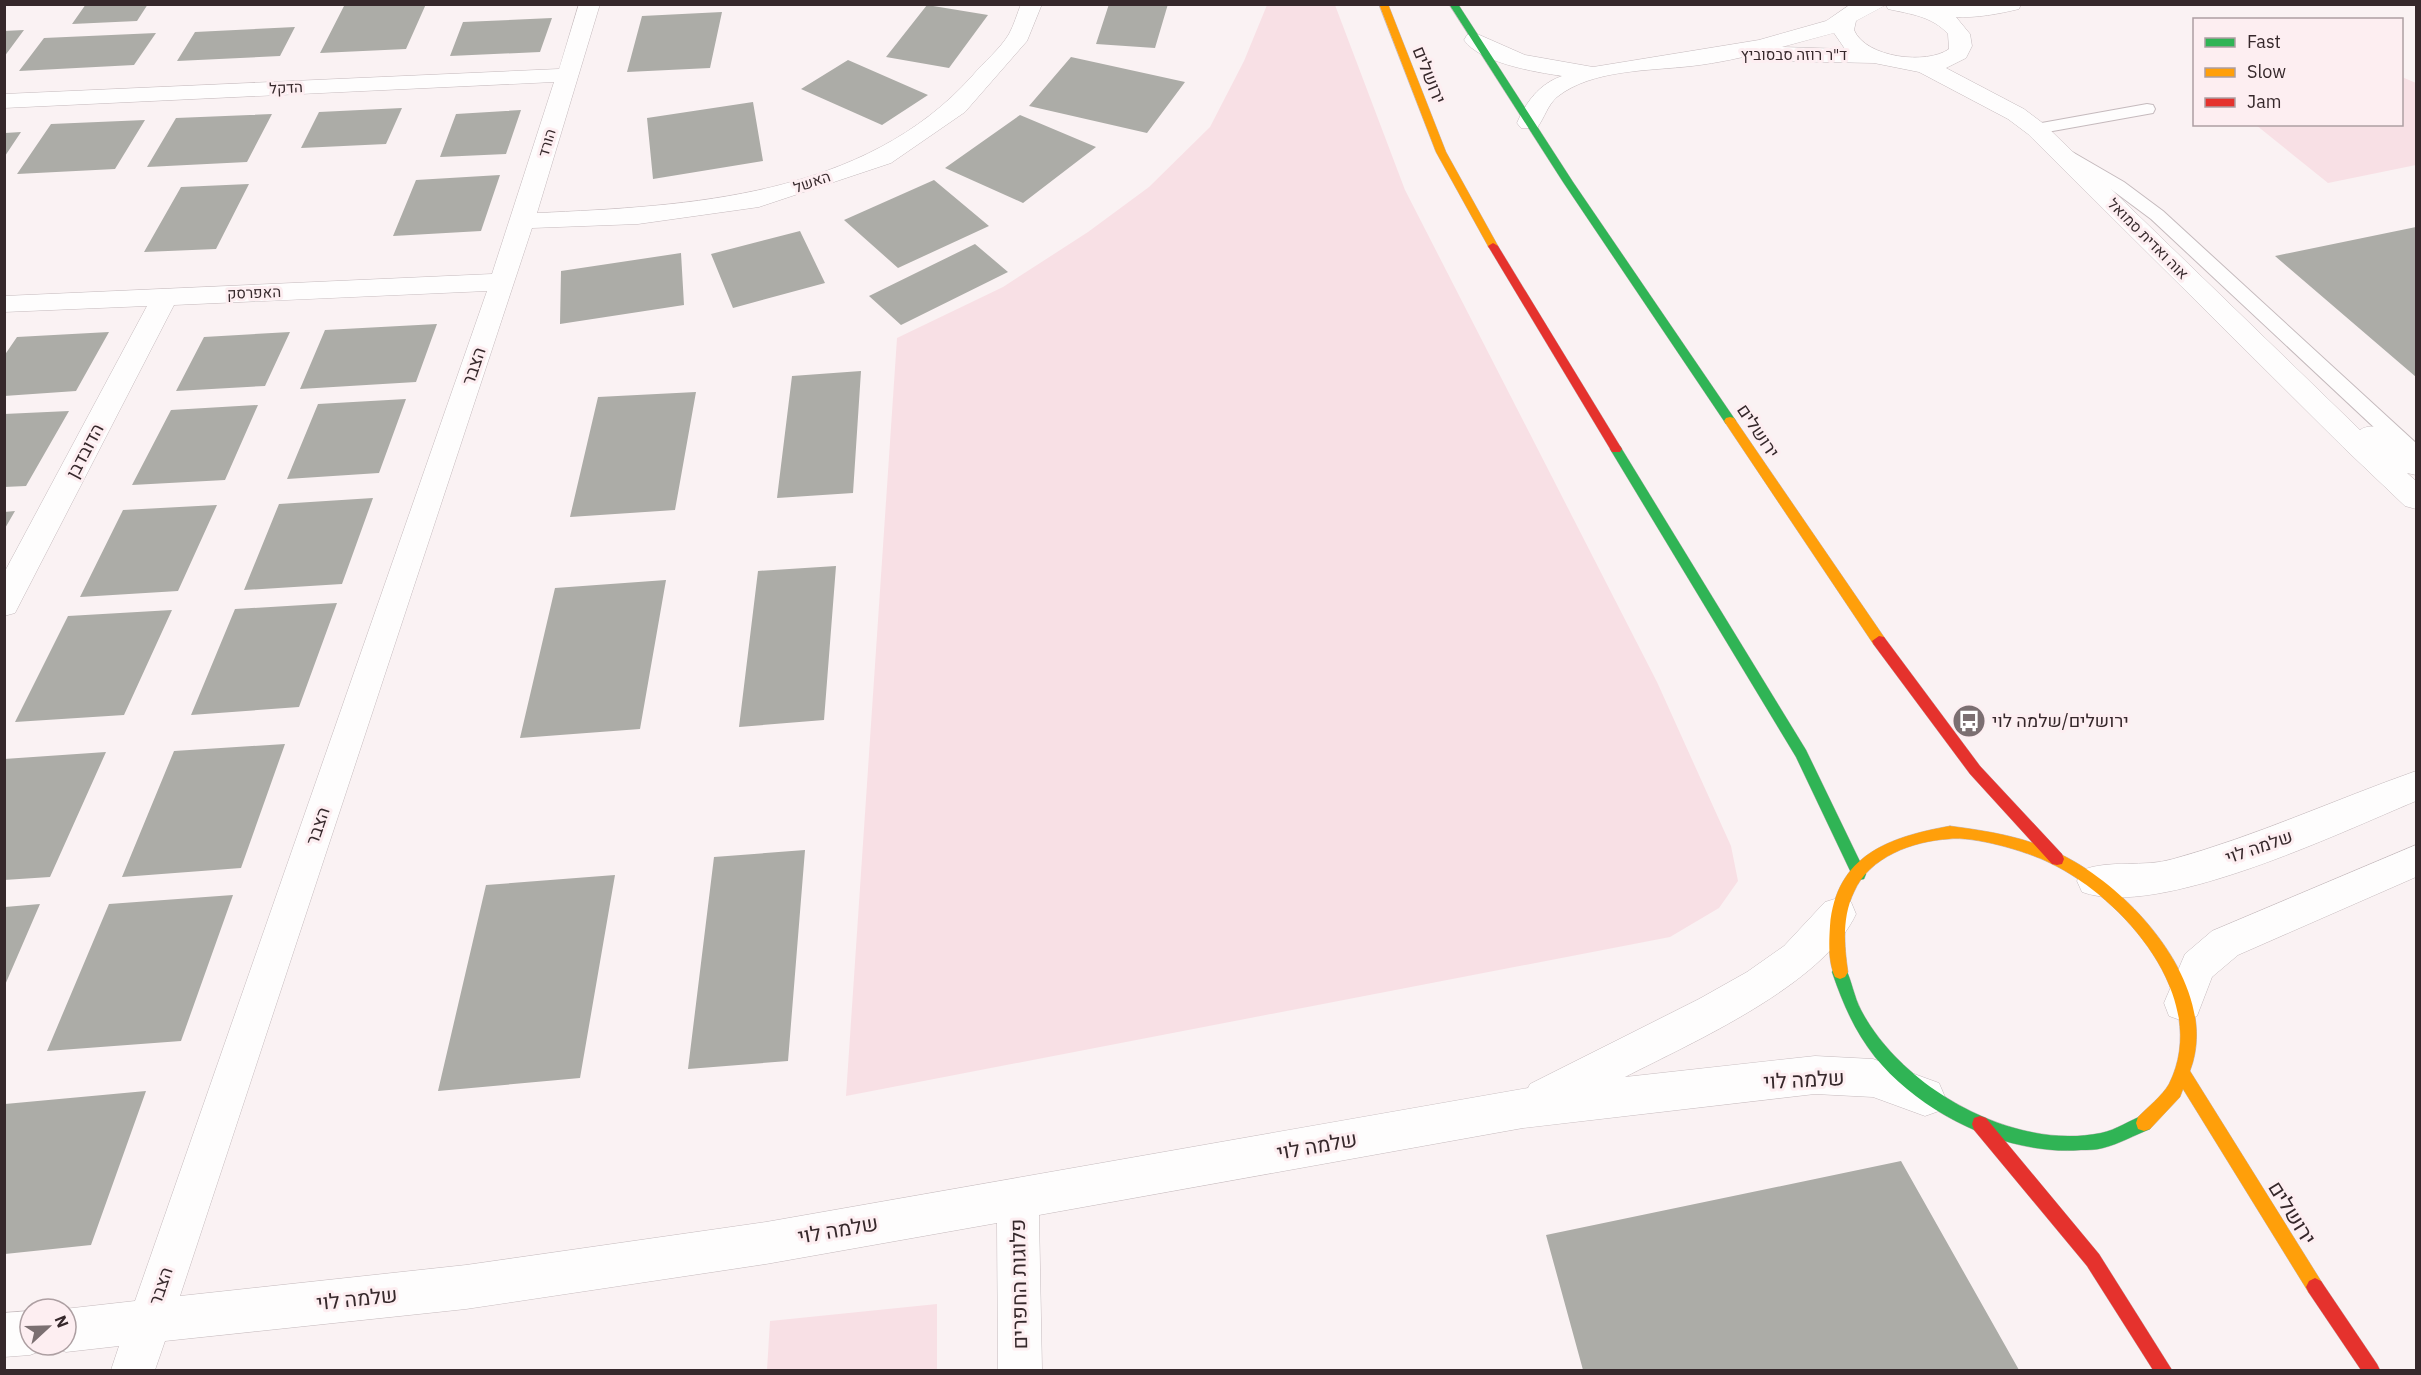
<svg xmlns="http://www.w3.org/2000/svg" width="2421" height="1375" viewBox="0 0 2421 1375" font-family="'IBM Plex Sans',Heebo,sans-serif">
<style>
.green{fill:#f8e0e5}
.building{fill:#acaca7}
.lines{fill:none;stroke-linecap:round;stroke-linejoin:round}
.lane-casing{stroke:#c5babd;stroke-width:2}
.street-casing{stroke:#c5babd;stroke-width:1}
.fast-casing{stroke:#c5babd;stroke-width:1}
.slow-casing{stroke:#c5babd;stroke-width:1}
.jam-casing{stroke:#c5babd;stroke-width:1}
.lane{fill:#fefdfd;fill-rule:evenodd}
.street{fill:#fefdfd;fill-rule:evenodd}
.fast{fill:#30b455;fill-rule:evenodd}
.slow{fill:#ff9f0a;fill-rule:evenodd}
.jam{fill:#e5322d;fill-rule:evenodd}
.labels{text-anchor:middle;stroke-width:6;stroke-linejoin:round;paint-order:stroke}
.far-street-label{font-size:15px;fill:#36282b;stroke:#fdeef1}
.street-label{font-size:18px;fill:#36282b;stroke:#fdeef1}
.poi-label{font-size:18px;fill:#36282b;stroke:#fdeef1;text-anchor:start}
.near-street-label{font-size:21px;fill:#36282b;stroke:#fdeef1}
</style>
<rect width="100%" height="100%" fill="#faf2f3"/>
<path class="green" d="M 1267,5 L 1335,5 L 1405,190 L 1657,682 L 1731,846 L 1738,881 L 1719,908 L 1670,937 L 846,1096 L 897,338 L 1003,287 L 1088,232 L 1149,187 L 1210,127 L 1244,61 Z
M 2402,77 L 2416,83 L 2416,165 L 2328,183 L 2256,125 L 2402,124 Z
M 937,1304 L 937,1370 L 767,1370 L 770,1321 Z"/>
<path class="building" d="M 86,4 L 148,4 L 137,21 L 72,24 Z
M 426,4 L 406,49 L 320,53 L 344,6 Z
M 1109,4 L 1168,4 L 1155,48 L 1096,44 Z
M 927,5 L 988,15 L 949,68 L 886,57 Z
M 722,12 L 710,68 L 627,72 L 642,16 Z
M 552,18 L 540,52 L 450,56 L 463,22 Z
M 295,27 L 280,56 L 177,61 L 195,32 Z
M 24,30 L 4,57 L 4,31 Z
M 156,33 L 134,65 L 19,71 L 44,38 Z
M 1071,57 L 1185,82 L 1147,133 L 1029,106 Z
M 848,60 L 928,95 L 882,125 L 801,89 Z
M 753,102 L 763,161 L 653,179 L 647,118 Z
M 402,108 L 386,144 L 301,148 L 319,112 Z
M 521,110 L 506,154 L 440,157 L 456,114 Z
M 272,114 L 247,162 L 147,167 L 176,118 Z
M 1020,115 L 1096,147 L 1023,203 L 945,168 Z
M 145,120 L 115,169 L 17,174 L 51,124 Z
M 21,132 L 5,156 L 5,133 Z
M 500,175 L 481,231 L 393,236 L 416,180 Z
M 934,180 L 989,226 L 898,268 L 844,220 Z
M 249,184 L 216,249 L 144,252 L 181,187 Z
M 2416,227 L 2416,377 L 2275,256 Z
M 800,231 L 825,283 L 733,308 L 711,254 Z
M 975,244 L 1008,272 L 901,325 L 869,296 Z
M 681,253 L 684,305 L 560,324 L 561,271 Z
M 437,324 L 416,382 L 300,389 L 325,330 Z
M 109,332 L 76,391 L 4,396 L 4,356 L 17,337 Z
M 290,332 L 265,386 L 176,391 L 204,337 Z
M 861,371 L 853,493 L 777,498 L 792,376 Z
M 696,392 L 675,510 L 570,517 L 598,397 Z
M 406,399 L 379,473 L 287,479 L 318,404 Z
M 258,405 L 225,480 L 132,485 L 171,410 Z
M 69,411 L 26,486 L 4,487 L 4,414 Z
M 373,498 L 342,584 L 244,590 L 279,504 Z
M 217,505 L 178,591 L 80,597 L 123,510 Z
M 15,511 L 4,530 L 4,512 Z
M 836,566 L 824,720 L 739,727 L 758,571 Z
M 666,580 L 640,729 L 520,738 L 555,588 Z
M 337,603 L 299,707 L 191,715 L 235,609 Z
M 172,610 L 124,715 L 15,722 L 68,616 Z
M 285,744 L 241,868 L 122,877 L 174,751 Z
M 106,752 L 50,877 L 4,880 L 4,759 Z
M 805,850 L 788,1061 L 688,1069 L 714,857 Z
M 615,875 L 580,1078 L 438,1091 L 486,885 Z
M 233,895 L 181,1041 L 47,1051 L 109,904 Z
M 40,904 L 5,985 L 5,907 Z
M 146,1091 L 91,1245 L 5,1254 L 5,1104 Z
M 1901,1161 L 2019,1370 L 1583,1370 L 1546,1235 Z"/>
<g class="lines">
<defs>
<path id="lane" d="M 2147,104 L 2153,105 L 2155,109 L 2153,113 L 2036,134 L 2027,129 L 2036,124 Z
M 2062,146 L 2124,182 L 2163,211 L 2416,443 L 2416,462 L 2409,460 L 2151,219 L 2112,190 L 2056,155 L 2053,151 Z"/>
<path id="street" d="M 579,4 L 600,4 L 537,213 C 689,206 865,197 973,75 C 984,62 1000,49 1009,34 C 1014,25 1017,14 1021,4 L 1042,4 L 1027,41 L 965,112 L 891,163 L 759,207 L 638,224 L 532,228 L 180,1296 L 466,1265 L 766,1222 L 1528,1088 L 1530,1084 L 1699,999 L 1747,972 L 1784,946 L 1825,902 L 1838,898 L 1851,902 L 1856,914 C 1823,985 1693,1042 1625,1077 L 1815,1056 L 1873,1059 L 1939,1083 L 1945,1097 L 1939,1111 L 1925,1116 L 1873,1097 L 1815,1094 L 1523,1128 L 1039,1215 L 1042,1370 L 998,1370 L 997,1223 L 766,1264 L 466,1309 L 165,1341 L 155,1370 L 111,1370 L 119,1346 L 66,1352 L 50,1346 L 66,1345 L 66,1309 L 64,1309 L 135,1301 L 487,291 L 174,305 L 15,613 L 4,616 L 4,573 L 147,306 L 4,312 L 4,296 L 492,274 L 554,82 L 4,108 L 4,94 L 559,69 Z
M 1851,4 L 2021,4 L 2019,9 C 1998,14 1977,18 1956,17 L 1970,34 L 1972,46 L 1966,58 L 1946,68 L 2024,109 L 2044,124 L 2360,430 C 2378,418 2401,441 2416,451 L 2416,475 L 2407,473 L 2416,481 L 2416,509 L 2405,506 L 2343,447 L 2028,134 L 2008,119 L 1919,72 L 1874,63 L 1778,61 L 1770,59 L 1767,54 L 1769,51 C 1744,57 1718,63 1692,66 C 1650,71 1592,69 1557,97 C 1547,106 1545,117 1537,128 L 1521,128 L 1517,123 C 1526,102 1539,84 1562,76 C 1535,72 1480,63 1464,40 L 1467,35 L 1475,33 L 1525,55 L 1593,67 L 1759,40 L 1826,21 ZM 1886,5 L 1888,9 C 1910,14 1932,16 1948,34 L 1949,49 C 1927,65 1866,58 1854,30 L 1856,21 ZM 1834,33 L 1845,49 L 1782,47 Z
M 2416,771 L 2416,801 C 2341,832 2158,920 2082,892 L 2077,881 L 2082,870 C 2111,859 2143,868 2173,859 C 2256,836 2334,800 2416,771 Z
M 2416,845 L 2416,877 L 2238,955 L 2212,977 L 2197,1016 L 2183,1021 L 2169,1016 L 2164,1003 L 2185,954 L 2212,931 Z
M 30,1311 L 30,1345 L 47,1345 L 46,1349 L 30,1355 L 4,1357 L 4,1313 Z"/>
<path id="fast" d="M 1449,4 L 1458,4 L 1573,182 L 1734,418 L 1736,421 L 1734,424 L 1726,424 L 1563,182 Z
M 1616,445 L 1620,446 L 1806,750 L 1866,874 L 1864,879 L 1859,880 L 1854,879 L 1796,757 L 1610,449 Z
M 1840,965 L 1845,967 C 1852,981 1854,997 1861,1010 C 1902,1088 2014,1151 2101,1133 C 2116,1130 2130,1120 2144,1115 L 2150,1117 L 2152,1123 L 2150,1129 C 2135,1135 2119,1144 2103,1148 C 2096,1150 2088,1150 2081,1150 C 2008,1156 1921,1114 1875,1057 C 1854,1030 1843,1004 1832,972 L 1835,967 Z"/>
<path id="slow" d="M 1379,4 L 1388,4 L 1446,152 L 1498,246 L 1497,248 L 1489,248 L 1488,246 L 1436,152 Z
M 1730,417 L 1734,418 L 1884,637 L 1886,641 L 1884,645 L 1874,645 L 1726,424 L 1724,421 L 1726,418 Z
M 1950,826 C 1988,831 2026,837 2060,854 C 2130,887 2222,988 2190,1071 L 2321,1281 L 2324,1287 L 2321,1293 L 2315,1296 L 2309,1293 L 2183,1089 L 2180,1097 L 2150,1129 L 2144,1131 L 2138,1129 L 2136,1123 L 2138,1117 C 2148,1107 2162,1096 2169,1084 C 2212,998 2123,898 2050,863 C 2026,851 1974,836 1949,839 C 1913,841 1869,857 1854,892 C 1842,917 1844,945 1848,972 L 1845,977 L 1840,979 L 1835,977 C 1828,962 1829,942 1830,926 C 1836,855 1889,837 1950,826 Z"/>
<path id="jam" d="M 1493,243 L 1498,246 L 1620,446 L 1622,449 L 1620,452 L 1612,452 L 1488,246 Z
M 1879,636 L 1884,637 L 1980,766 L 2062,854 L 2064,859 L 2062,864 L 2057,865 L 2052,864 L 1970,774 L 1874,645 L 1872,641 Z
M 1980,1116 L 1986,1118 L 2099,1254 L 2172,1370 L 2153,1370 L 2087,1266 L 1974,1130 L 1972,1124 L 1974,1118 Z
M 2315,1278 L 2321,1281 L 2377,1364 L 2380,1370 L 2361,1370 L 2309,1293 L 2306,1287 L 2309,1281 Z"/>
</defs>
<use href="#lane" class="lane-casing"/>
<use href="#street" class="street-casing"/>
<use href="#fast" class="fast-casing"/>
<use href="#slow" class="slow-casing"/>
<use href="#jam" class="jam-casing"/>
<use href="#lane" class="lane"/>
<use href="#street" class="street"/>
<use href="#fast" class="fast"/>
<use href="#slow" class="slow"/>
<use href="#jam" class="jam"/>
</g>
<defs>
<symbol id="bus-disc" viewBox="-11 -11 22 22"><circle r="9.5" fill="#7b6f71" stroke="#fdeef1"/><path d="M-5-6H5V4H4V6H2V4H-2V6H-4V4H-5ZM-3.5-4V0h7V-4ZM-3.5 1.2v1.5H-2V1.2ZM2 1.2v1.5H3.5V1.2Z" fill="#fff"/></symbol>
</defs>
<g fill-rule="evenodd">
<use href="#bus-disc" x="1950" y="702" width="38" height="38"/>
</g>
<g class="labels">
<g class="far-street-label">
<text x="1794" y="60">ד"ר רוזה סבסוביץ</text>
<text transform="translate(286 88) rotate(-3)" y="5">הדקל</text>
<text transform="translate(547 143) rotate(-73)" y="5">הורד</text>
<text transform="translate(812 182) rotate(-19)" y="5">האשל</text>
<text transform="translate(2148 239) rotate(45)" y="5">אוה ואדית סמואל</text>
<text transform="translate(254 293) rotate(-2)" y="5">האפרסק</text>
</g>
<g class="street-label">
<text transform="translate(1429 75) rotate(68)" y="6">ירושלים</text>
<text transform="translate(474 366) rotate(-71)" y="6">הצבר</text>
<text transform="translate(1758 431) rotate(56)" y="6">ירושלים</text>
<text transform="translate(85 451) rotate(-62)" y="6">הדובדבן</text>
<text transform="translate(318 826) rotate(-71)" y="6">הצבר</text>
<text transform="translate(2259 847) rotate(-19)" y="6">שלמה לוי</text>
<text transform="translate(161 1286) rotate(-71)" y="6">הצבר</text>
</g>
<g class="poi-label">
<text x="1992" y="727">ירושלים/שלמה לוי</text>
</g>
<g class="near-street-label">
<text transform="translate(1804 1080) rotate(-3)" y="7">שלמה לוי</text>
<text transform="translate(1317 1146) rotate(-10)" y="7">שלמה לוי</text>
<text transform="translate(2292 1213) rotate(58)" y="7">ירושלים</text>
<text transform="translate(838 1230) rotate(-10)" y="7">שלמה לוי</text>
<text transform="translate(1019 1284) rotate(-91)" y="7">פלוגות החפרים</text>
<text transform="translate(357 1299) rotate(-6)" y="7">שלמה לוי</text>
</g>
</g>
<rect width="2421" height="1375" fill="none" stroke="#36282b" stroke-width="12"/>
<rect x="2193" y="18" width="210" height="108" fill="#fdeef1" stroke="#ad9fa2" stroke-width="1.5"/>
<rect x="2205" y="38" width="30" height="9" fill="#30b455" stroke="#ad9fa2" stroke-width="1.5"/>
<text x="2247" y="48" font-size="18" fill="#36282b">Fast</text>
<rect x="2205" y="68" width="30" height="9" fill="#ff9f0a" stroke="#ad9fa2" stroke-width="1.5"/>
<text x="2247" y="78" font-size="18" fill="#36282b">Slow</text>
<rect x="2205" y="98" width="30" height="9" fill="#e5322d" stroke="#ad9fa2" stroke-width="1.5"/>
<text x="2247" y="108" font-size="18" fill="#36282b">Jam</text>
<g transform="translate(48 1327) rotate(68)"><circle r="28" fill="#fdeef1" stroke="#ad9fa2" stroke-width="1.5"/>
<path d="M0-4.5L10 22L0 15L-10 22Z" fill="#7b6f71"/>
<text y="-9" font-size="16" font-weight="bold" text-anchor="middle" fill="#36282b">N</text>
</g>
</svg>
